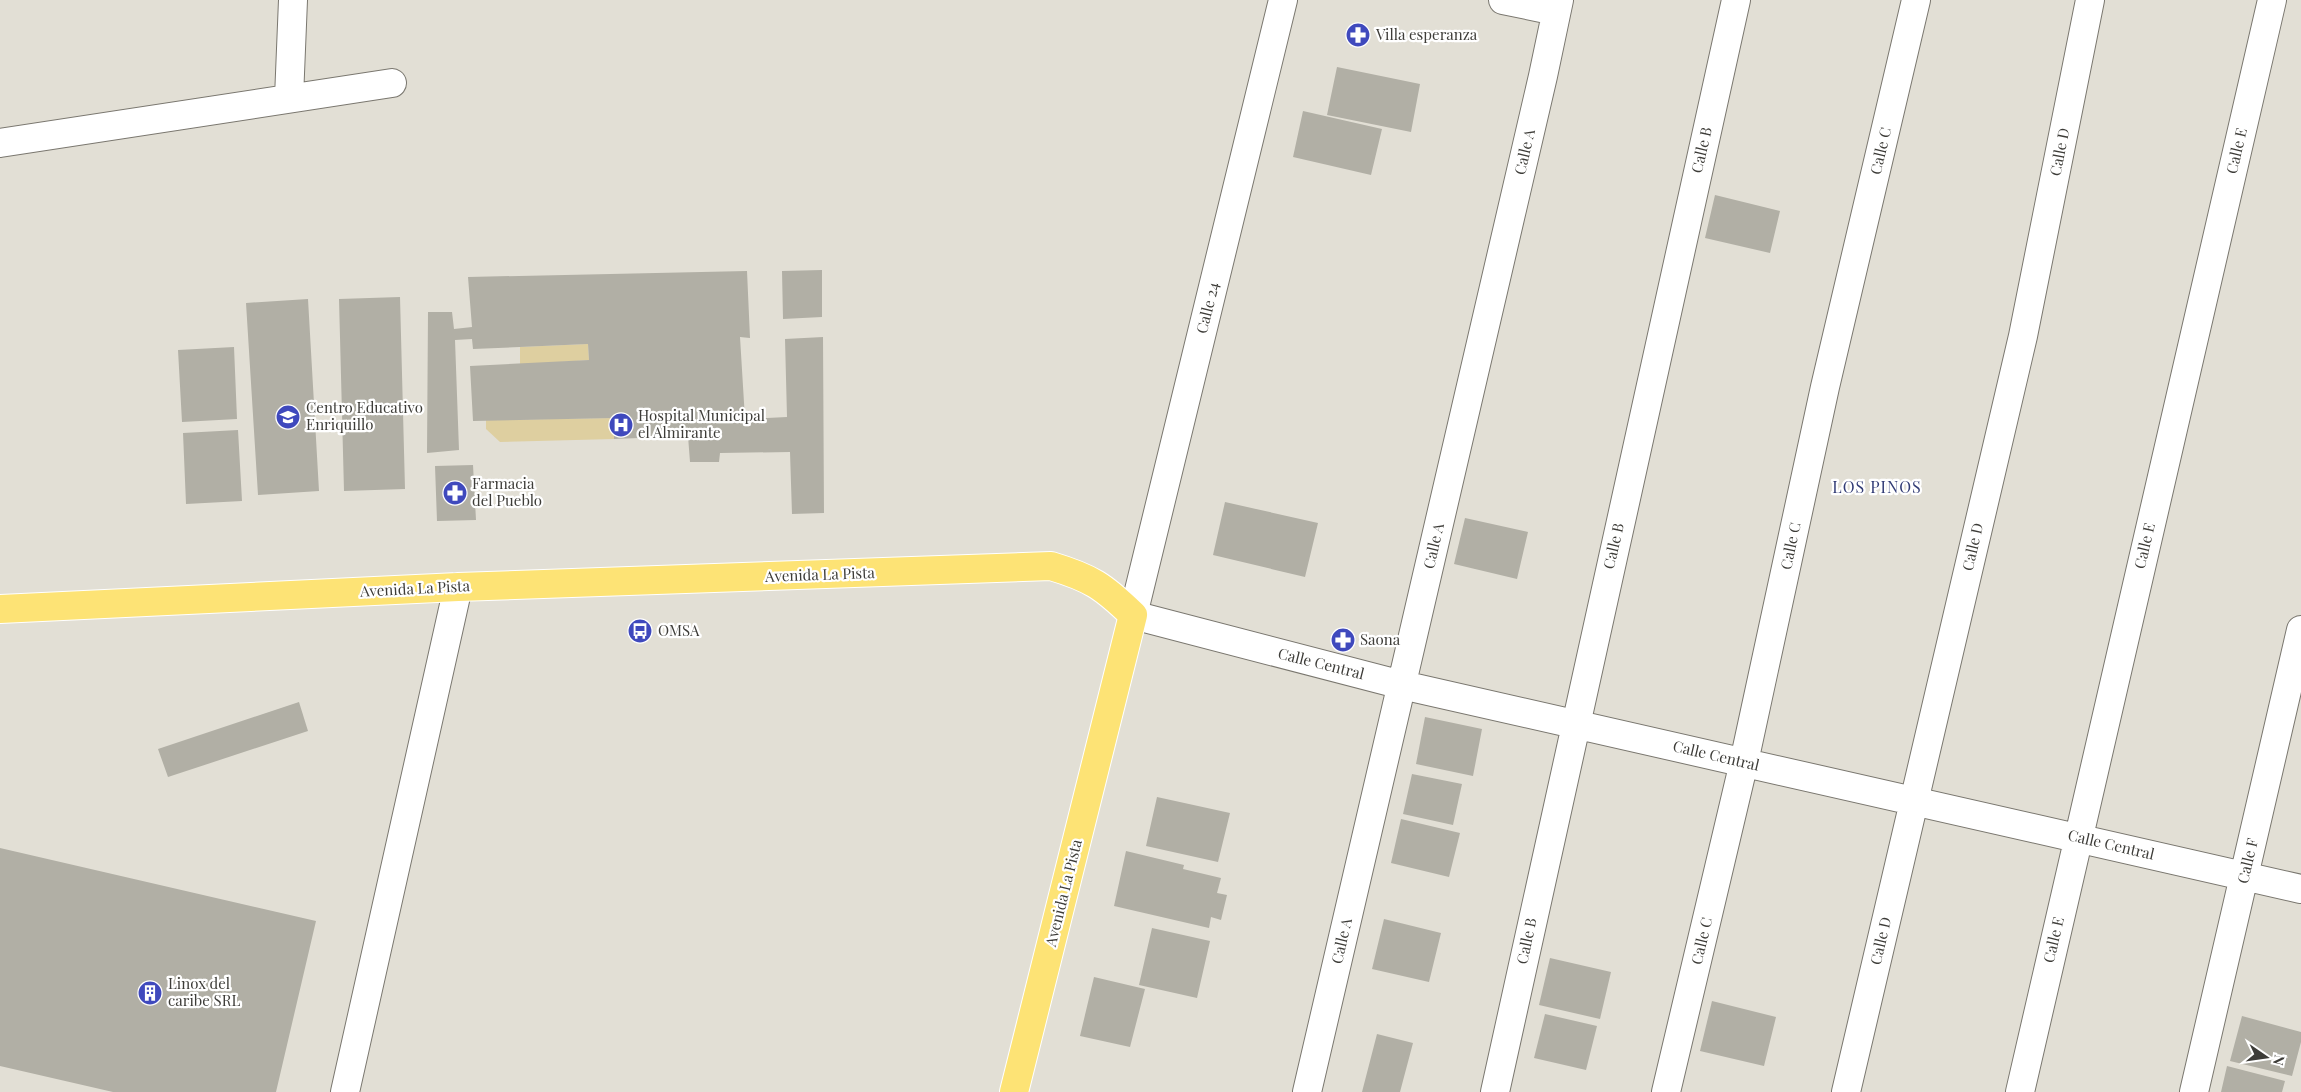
<svg xmlns="http://www.w3.org/2000/svg" width="2301" height="1092" viewBox="0 0 2301 1092" font-family="'Playfair Display',serif">
<style>
.green{fill:#decfa0}
.building{fill:#b1afa5}
.lines{fill:none;stroke-linecap:round;stroke-linejoin:round}
.minor-casing{stroke:#7a776f;stroke-width:30}
.major-casing{stroke:#fff;stroke-width:30}
.minor{stroke:#fff;stroke-width:28}
.major{stroke:#fde375;stroke-width:28}
.labels{text-anchor:middle;stroke-width:4.5;stroke-linejoin:round;paint-order:stroke}
.poi-label{font-size:15px;fill:#3d3c38;stroke:#fff;text-anchor:start}
.street-label{font-size:15px;fill:#3d3c38;stroke:#fff}
.neighbourhood-label{font-size:16px;letter-spacing:1px;fill:#313b75;stroke:#fff}
</style>
<rect width="100%" height="100%" fill="#e2dfd5"/>
<path class="green" d="M 588,344 L 589,360 L 520,365 L 520,347 Z
M 614,418 L 614,439 L 500,442 L 486,429 L 486,420 Z"/>
<path class="building" d="M 1337,67 L 1420,84 L 1411,132 L 1327,115 Z
M 1303,111 L 1382,129 L 1371,175 L 1293,157 Z
M 1715,195 L 1780,211 L 1770,253 L 1705,238 Z
M 822,270 L 822,317 L 783,319 L 782,271 Z
M 747,271 L 750,338 L 740,337 L 745,419 L 787,417 L 785,339 L 823,337 L 824,513 L 792,514 L 790,452 L 720,453 L 719,462 L 690,462 L 688,436 L 614,439 L 614,418 L 473,421 L 470,366 L 589,360 L 588,344 L 473,349 L 472,339 L 455,340 L 459,450 L 427,453 L 428,312 L 452,312 L 454,329 L 472,327 L 468,277 Z
M 400,297 L 405,489 L 344,491 L 339,299 Z
M 308,299 L 319,491 L 258,495 L 246,303 Z
M 234,347 L 237,419 L 182,422 L 178,350 Z
M 238,430 L 242,501 L 186,504 L 183,433 Z
M 473,465 L 476,520 L 437,521 L 435,466 Z
M 1225,502 L 1318,523 L 1305,577 L 1213,555 Z
M 1465,518 L 1528,532 L 1517,579 L 1454,564 Z
M 299,702 L 308,731 L 168,777 L 158,749 Z
M 1425,717 L 1482,729 L 1473,776 L 1416,764 Z
M 1412,774 L 1462,784 L 1453,825 L 1403,814 Z
M 1157,797 L 1230,813 L 1218,862 L 1146,846 Z
M 1401,819 L 1460,833 L 1449,877 L 1391,863 Z
M 0,848 L 316,921 L 276,1092 L 113,1092 L 0,1066 Z
M 1126,851 L 1184,865 L 1183,869 L 1221,878 L 1217,893 L 1227,895 L 1221,920 L 1211,917 L 1209,928 L 1114,906 Z
M 1384,919 L 1441,933 L 1429,982 L 1372,969 Z
M 1152,928 L 1210,941 L 1197,998 L 1139,985 Z
M 1550,958 L 1611,972 L 1600,1019 L 1539,1005 Z
M 1094,977 L 1145,989 L 1130,1047 L 1080,1036 Z
M 1712,1001 L 1776,1017 L 1764,1066 L 1700,1051 Z
M 1545,1014 L 1597,1026 L 1586,1070 L 1534,1058 Z
M 2242,1016 L 2301,1032 L 2301,1042 L 2292,1076 L 2230,1061 Z
M 1377,1034 L 1413,1043 L 1400,1092 L 1362,1092 Z
M 2227,1066 L 2285,1081 L 2282,1092 L 2221,1092 Z"/>
<g class="lines">
<defs>
<path id="minor" d="M 1283,0 L 1133,615 L 1402,685 L 2301,889
M 1503,0 L 1556,11
M 289,98 L 293,0
M 0,143 L 392,83
M 345,1092 L 458,587
M 1307,1092 L 1543,76 L 1559,0
M 1495,1092 L 1736,0
M 1666,1092 L 1744,762 L 1825,387 L 1916,0
M 1846,1092 L 2023,336 L 2090,0
M 2020,1092 L 2272,0
M 2194,1092 L 2301,630"/>
<path id="major" d="M 0,609 L 458,587 L 1051,566 C 1091,578 1103,586 1133,615 L 1014,1092"/>
</defs>
<use href="#minor" class="minor-casing"/>
<use href="#major" class="major-casing"/>
<use href="#minor" class="minor"/>
<use href="#major" class="major"/>
</g>
<defs>
<symbol id="pharmacy-disc" viewBox="-11 -11 22 22"><circle r="9.5" fill="#3f49bd" stroke="#fff"/><path d="M-2-6h4v4h4v4h-4v4h-4v-4h-4v-4h4Z" fill="#fff"/></symbol>
<symbol id="school-disc" viewBox="-11 -11 22 22"><circle r="9.5" fill="#3f49bd" stroke="#fff"/><path d="M0-5L7-2L0 1L-7-2ZM-4 1L0 2.5L4 1V4Q0 6-4 4Z" fill="#fff"/></symbol>
<symbol id="hospital-disc" viewBox="-11 -11 22 22"><circle r="9.5" fill="#3f49bd" stroke="#fff"/><path d="M-5-5h3v3.5h4V-5h3V5h-3V1.5h-4V5h-3Z" fill="#fff"/></symbol>
<symbol id="bus-disc" viewBox="-11 -11 22 22"><circle r="9.5" fill="#3f49bd" stroke="#fff"/><path d="M-5-6H5V4H4V6H2V4H-2V6H-4V4H-5ZM-3.5-4V0h7V-4ZM-3.5 1.2v1.5H-2V1.2ZM2 1.2v1.5H3.5V1.2Z" fill="#fff"/></symbol>
<symbol id="building-disc" viewBox="-11 -11 22 22"><circle r="9.5" fill="#3f49bd" stroke="#fff"/><path d="M-4-6H4V6H1V3H-1V6H-4ZM-2.5-4.3h1.7v1.8h-1.7ZM.8-4.3h1.7v1.8H.8ZM-2.5-1h1.7V.8h-1.7ZM.8-1h1.7V.8H.8Z" fill="#fff"/></symbol>
</defs>
<g fill-rule="evenodd">
<use href="#pharmacy-disc" x="1344" y="21" width="28" height="28"/>
<use href="#school-disc" x="274" y="403" width="28" height="28"/>
<use href="#hospital-disc" x="607" y="411" width="28" height="28"/>
<use href="#pharmacy-disc" x="441" y="479" width="28" height="28"/>
<use href="#bus-disc" x="626" y="617" width="28" height="28"/>
<use href="#pharmacy-disc" x="1329" y="626" width="28" height="28"/>
<use href="#building-disc" x="136" y="979" width="28" height="28"/>
</g>
<g class="labels">
<g class="poi-label">
<text x="1376" y="40">Villa esperanza</text>
<text x="306" y="413">Centro Educativo<tspan x="306" dy="17">Enriquillo</tspan></text>
<text x="638" y="421">Hospital Municipal<tspan x="638" dy="17">el Almirante</tspan></text>
<text x="472" y="489">Farmacia<tspan x="472" dy="17">del Pueblo</tspan></text>
<text x="658" y="636">OMSA</text>
<text x="1360" y="645">Saona</text>
<text x="168" y="989">Linox del<tspan x="168" dy="17">caribe SRL</tspan></text>
</g>
<g class="street-label">
<text transform="translate(1702 150) rotate(-77)" y="5">Calle B</text>
<text transform="translate(1881 151) rotate(-77)" y="5">Calle C</text>
<text transform="translate(2237 151) rotate(-77)" y="5">Calle E</text>
<text transform="translate(1525 152) rotate(-77)" y="5">Calle A</text>
<text transform="translate(2060 152) rotate(-79)" y="5">Calle D</text>
<text transform="translate(1208 308) rotate(-76)" y="5">Calle 24</text>
<text transform="translate(1434 546) rotate(-77)" y="5">Calle A</text>
<text transform="translate(1614 546) rotate(-77)" y="5">Calle B</text>
<text transform="translate(1791 546) rotate(-78)" y="5">Calle C</text>
<text transform="translate(2145 546) rotate(-77)" y="5">Calle E</text>
<text transform="translate(1973 547) rotate(-77)" y="5">Calle D</text>
<text transform="translate(820 575) rotate(-2)" y="5">Avenida La Pista</text>
<text transform="translate(415 589) rotate(-3)" y="5">Avenida La Pista</text>
<text transform="translate(1321 664) rotate(14)" y="5">Calle Central</text>
<text transform="translate(1716 756) rotate(13)" y="5">Calle Central</text>
<text transform="translate(2111 845) rotate(13)" y="5">Calle Central</text>
<text transform="translate(2248 861) rotate(-77)" y="5">Calle F</text>
<text transform="translate(1064 893) rotate(-76)" y="5">Avenida La Pista</text>
<text transform="translate(2054 940) rotate(-77)" y="5">Calle E</text>
<text transform="translate(1342 941) rotate(-77)" y="5">Calle A</text>
<text transform="translate(1527 941) rotate(-78)" y="5">Calle B</text>
<text transform="translate(1702 941) rotate(-77)" y="5">Calle C</text>
<text transform="translate(1881 941) rotate(-77)" y="5">Calle D</text>
</g>
<g class="neighbourhood-label">
<text x="1877" y="493">LOS PINOS</text>
</g>
</g>
<g transform="translate(2266 1057) rotate(103)" stroke="#ffffff" stroke-width="4" paint-order="stroke">
<path d="M0-4L9 19L0 12L-9 19Z" fill="#3d3c38"/>
<text y="-8" font-size="14" font-weight="bold" text-anchor="middle" fill="#3d3c38">N</text>
</g>
</svg>
